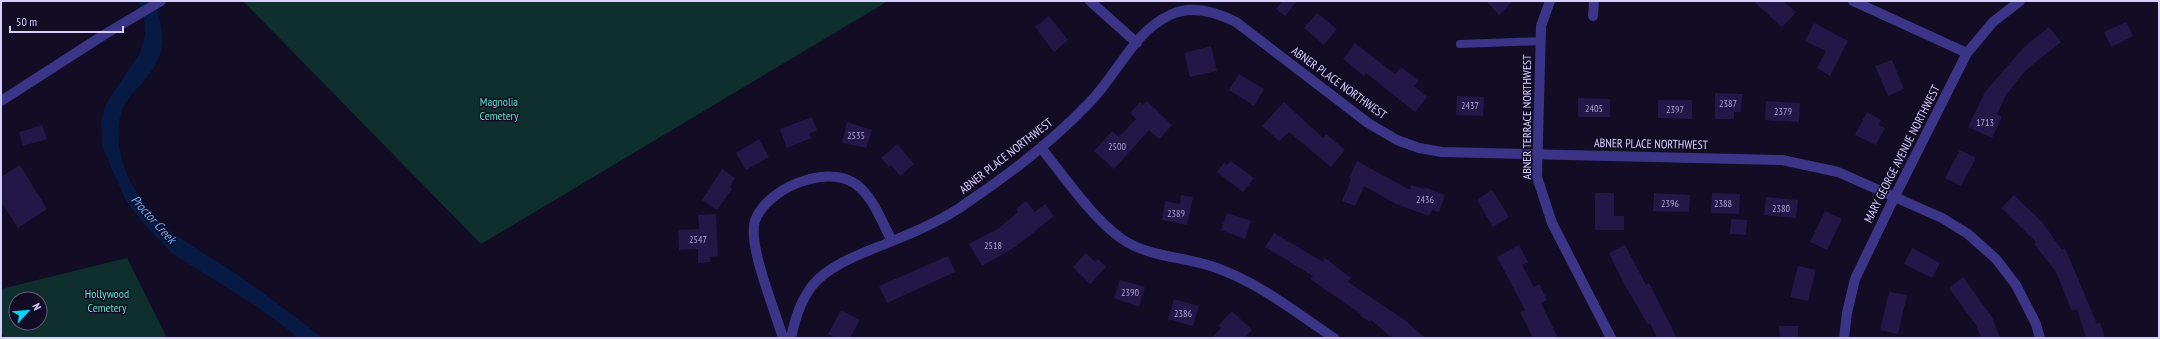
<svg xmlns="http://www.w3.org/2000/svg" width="2160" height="339" viewBox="0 0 2160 339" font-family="'PT Sans Narrow',sans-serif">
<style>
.green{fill:#0f2f2f;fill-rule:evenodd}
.water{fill:#061a44}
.building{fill:#231747}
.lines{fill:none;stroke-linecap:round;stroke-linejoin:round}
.service{stroke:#3b3487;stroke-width:8}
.minor{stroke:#3b3487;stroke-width:10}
.tertiary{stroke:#3b3487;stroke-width:10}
.labels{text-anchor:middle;stroke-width:3;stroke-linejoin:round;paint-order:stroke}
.number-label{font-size:10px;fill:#aaa2d1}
.street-label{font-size:12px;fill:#d7d0ff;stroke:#120c24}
.park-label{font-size:12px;fill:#53e8c9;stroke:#120c24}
.water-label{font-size:13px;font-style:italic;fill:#5eaeff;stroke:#120c24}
</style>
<rect width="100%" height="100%" fill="#120c24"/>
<path class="green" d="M 243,1 L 888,1 L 481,244 Z
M 127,258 L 167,338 L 4,338 L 1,331 L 1,289 ZM 16,299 L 40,299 L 40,323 L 16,323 Z"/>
<path class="water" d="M 138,1 L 153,1 C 165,28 168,52 147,77 C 140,86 132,93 126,102 C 118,116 118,128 119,143 C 122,180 150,216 179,237 C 198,251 219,262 238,275 C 266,295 295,317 323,338 L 299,338 L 259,308 L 173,254 L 142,222 L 125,199 L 102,146 L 101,122 L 105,105 L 140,53 L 145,35 L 144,16 Z"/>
<path class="building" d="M 1282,1 L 1297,1 L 1285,16 L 1276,9 Z
M 1486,1 L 1513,1 L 1499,15 Z
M 1753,1 L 1783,1 L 1796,12 L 1782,27 Z
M 1317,13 L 1337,29 L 1324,45 L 1304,28 Z
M 1049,16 L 1068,40 L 1054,52 L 1035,27 Z
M 2126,22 L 2133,36 L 2111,47 L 2104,32 Z
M 1814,23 L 1848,41 L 1830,76 L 1817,68 L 1826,51 L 1805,41 Z
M 2049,27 L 2061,42 L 2025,71 L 2006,95 L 1997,114 L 2002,117 L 1992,138 L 1968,127 L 1985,92 L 2024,47 Z
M 1355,43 L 1395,74 L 1401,67 L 1419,81 L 1414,86 L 1427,97 L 1415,112 L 1366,73 L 1364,76 L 1343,59 Z
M 1211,46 L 1217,71 L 1190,77 L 1184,53 Z
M 1892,60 L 1904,89 L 1888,96 L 1875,66 Z
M 1239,74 L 1264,89 L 1254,106 L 1229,90 Z
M 1715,93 L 1742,94 L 1741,112 L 1734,112 L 1734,119 L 1715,119 Z
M 1457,96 L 1484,97 L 1483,116 L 1456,115 Z
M 1578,98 L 1610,99 L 1610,117 L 1578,117 Z
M 1658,100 L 1692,100 L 1692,119 L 1658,118 Z
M 1147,101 L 1172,125 L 1159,139 L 1149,130 L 1114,169 L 1094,151 L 1112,131 L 1119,137 L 1136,119 L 1130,113 L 1140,102 L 1143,105 Z
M 1766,101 L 1800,103 L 1799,122 L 1765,120 Z
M 1284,102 L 1323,138 L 1326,134 L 1345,150 L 1331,167 L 1289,132 L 1279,141 L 1262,126 Z
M 1867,112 L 1881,120 L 1879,125 L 1885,128 L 1876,145 L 1855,135 Z
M 812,117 L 817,130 L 809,134 L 811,138 L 787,148 L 780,129 Z
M 847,122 L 872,130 L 866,148 L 842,143 Z
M 42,125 L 47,139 L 23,146 L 19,132 Z
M 759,139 L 769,157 L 746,170 L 736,153 Z
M 897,144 L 914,164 L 900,176 L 891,165 L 889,167 L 881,158 Z
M 1960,150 L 1976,158 L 1961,186 L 1945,178 Z
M 1231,161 L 1254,178 L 1243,192 L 1217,172 L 1224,163 L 1227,165 Z
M 1357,161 L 1410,190 L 1411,185 L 1424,189 L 1425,187 L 1445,195 L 1439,212 L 1432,210 L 1429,216 L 1396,204 L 1364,186 L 1355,206 L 1342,201 L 1351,179 L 1349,178 Z
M 20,165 L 47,209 L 18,228 L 1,202 L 1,177 Z
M 722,169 L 735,178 L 730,187 L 732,189 L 717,210 L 702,200 Z
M 1492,190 L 1509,217 L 1493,227 L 1477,200 Z
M 1595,193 L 1614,193 L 1614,216 L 1624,216 L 1624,230 L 1595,230 Z
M 1654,193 L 1690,195 L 1689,212 L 1653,211 Z
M 1712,193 L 1740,194 L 1739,214 L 1711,213 Z
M 1181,195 L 1193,197 L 1187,225 L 1162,220 L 1165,201 L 1180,204 Z
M 2014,195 L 2042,222 L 2062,250 L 2065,248 L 2097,324 L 2100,322 L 2105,338 L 2086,338 L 2077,309 L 2072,311 L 2056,272 L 2034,244 L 2036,242 L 2001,208 Z
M 1766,197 L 1798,200 L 1796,218 L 1764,215 Z
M 1026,201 L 1035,212 L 1045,204 L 1054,216 L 1015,247 L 982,266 L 969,244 L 999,228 L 1018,212 L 1016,209 Z
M 1825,211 L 1842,219 L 1827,250 L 1810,242 Z
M 1227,213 L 1251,221 L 1245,239 L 1221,230 Z
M 716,214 L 718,256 L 710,257 L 710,262 L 698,263 L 698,249 L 679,250 L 678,230 L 699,229 L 698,215 Z
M 1731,219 L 1747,220 L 1746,235 L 1730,234 Z
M 1274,233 L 1323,262 L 1325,258 L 1351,278 L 1348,282 L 1406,321 L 1425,338 L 1392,338 L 1371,320 L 1370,322 L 1360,316 L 1361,314 L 1310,279 L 1313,276 L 1265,247 Z
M 1519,245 L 1528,262 L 1522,265 L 1534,287 L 1539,284 L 1547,300 L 1541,303 L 1558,338 L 1533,338 L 1520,312 L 1525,310 L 1497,257 Z
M 1625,245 L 1646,285 L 1649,283 L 1677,338 L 1657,338 L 1650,323 L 1648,325 L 1623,282 L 1609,253 Z
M 1912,248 L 1940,263 L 1932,278 L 1904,264 Z
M 1086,253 L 1095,262 L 1098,259 L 1106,267 L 1090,284 L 1073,267 Z
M 948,256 L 955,272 L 887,303 L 879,286 Z
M 1798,266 L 1816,270 L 1808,301 L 1790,297 Z
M 1963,277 L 1992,317 L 2000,338 L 1981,338 L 1976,325 L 1949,288 Z
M 1120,280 L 1145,287 L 1139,307 L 1114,298 Z
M 1889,292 L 1907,295 L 1898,334 L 1880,330 Z
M 1174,299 L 1199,306 L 1193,326 L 1168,319 Z
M 841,310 L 860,320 L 850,338 L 837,338 L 828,334 Z
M 1232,311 L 1252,330 L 1244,338 L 1212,338 L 1221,328 L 1218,326 Z
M 1779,326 L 1798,326 L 1798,338 L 1780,338 Z"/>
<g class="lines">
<path class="service" d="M 1460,44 L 1541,41"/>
<path class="minor" d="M 1090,1 L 1137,43
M 1550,1 L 1541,26 L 1537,177 L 1552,223 L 1611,338
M 1853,1 L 1967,53
M 1593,16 L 1594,1
M 1041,148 C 1065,177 1091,217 1122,239 C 1150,258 1183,256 1214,267 C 1258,282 1295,312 1334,338
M 783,338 C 776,313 747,244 755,221 C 766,189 825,164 854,183 C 873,195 882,223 892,241
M 791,338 C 795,319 800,302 812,286 C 829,264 866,252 890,242 C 917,231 945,219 968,202 C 1011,173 1053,141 1089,103 C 1117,75 1133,32 1170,15 C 1192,4 1216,12 1236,22 L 1368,123 L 1397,140 L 1419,148 L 1442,152 L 1782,160 L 1838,172 L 1942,218 L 1968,234 L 1996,259 L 2016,285 L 2036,324 L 2040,338
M 1844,338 L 1847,313 L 1855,279 L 1895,196 L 1967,53 L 1993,22 L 2020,1"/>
<path class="tertiary" d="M 1,101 L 102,36 L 161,1"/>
</g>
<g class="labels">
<g class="number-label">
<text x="1728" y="107">2387</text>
<text x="1470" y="109">2437</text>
<text x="1594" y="112">2405</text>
<text x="1675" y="113">2397</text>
<text x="1783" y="115">2379</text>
<text x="1985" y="126">1713</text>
<text x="856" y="139">2535</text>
<text x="1117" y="150">2500</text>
<text x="1425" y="203">2436</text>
<text x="1670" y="207">2396</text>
<text x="1723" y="207">2388</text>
<text x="1781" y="212">2380</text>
<text x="1176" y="217">2389</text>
<text x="698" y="243">2547</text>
<text x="993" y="249">2518</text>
<text x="1130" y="296">2390</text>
<text x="1183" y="317">2386</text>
</g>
<g class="street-label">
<text transform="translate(1339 83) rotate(36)" y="4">ABNER PLACE NORTHWEST</text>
<text transform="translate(1527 117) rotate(-90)" y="4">ABNER TERRACE NORTHWEST</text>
<text transform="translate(1651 144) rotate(1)" y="4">ABNER PLACE NORTHWEST</text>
<text transform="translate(1902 154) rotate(-63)" y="4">MARY GEORGE AVENUE NORTHWEST</text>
<text transform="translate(1006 156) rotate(-38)" y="4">ABNER PLACE NORTHWEST</text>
</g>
<g class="park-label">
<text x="499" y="106">Magnolia<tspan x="499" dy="14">Cemetery</tspan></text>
<text x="107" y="298">Hollywood<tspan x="107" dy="14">Cemetery</tspan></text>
</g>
<g class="water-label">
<text transform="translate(154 219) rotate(48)" y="5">Proctor Creek</text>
</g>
</g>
<rect width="2160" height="339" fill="none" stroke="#d7d0ff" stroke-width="4"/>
<g transform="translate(28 311) rotate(64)"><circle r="19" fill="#120c24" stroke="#615a7c"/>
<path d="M0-3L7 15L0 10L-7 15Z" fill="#00d8fb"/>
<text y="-6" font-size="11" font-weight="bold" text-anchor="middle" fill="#d7d0ff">N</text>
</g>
<path d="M10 26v6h113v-6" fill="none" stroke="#d7d0ff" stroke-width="2"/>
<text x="16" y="26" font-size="12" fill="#d7d0ff" stroke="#120c24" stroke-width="3" paint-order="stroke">50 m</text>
</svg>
